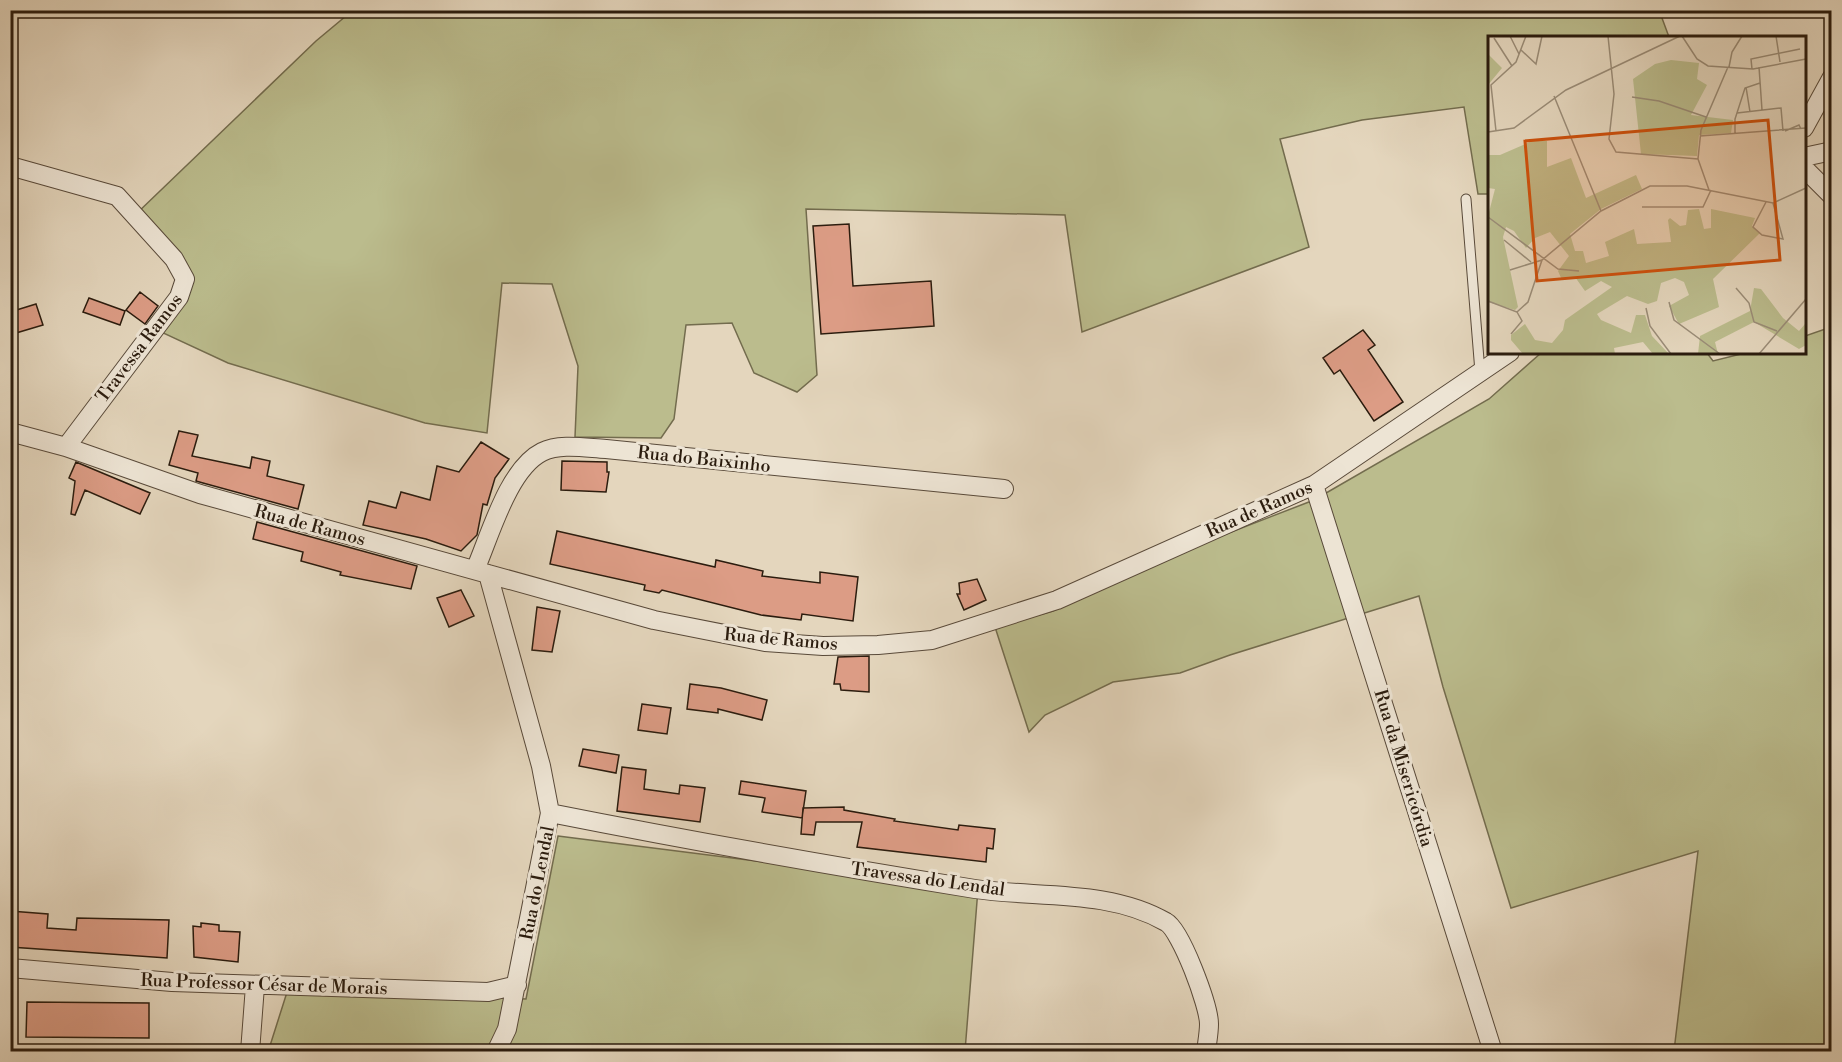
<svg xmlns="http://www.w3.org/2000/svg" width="1842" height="1062" viewBox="0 0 1842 1062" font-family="'Libre Bodoni',serif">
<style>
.green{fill:#bbbc8d;stroke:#736c4e;stroke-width:1.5}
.building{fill:#dc9c85;stroke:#2b1c0e;stroke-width:1.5}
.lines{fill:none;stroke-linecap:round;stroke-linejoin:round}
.service-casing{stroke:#594a3a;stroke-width:11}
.minor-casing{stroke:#594a3a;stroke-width:20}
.service{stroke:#ede4d4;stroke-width:9}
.minor{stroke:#ede4d4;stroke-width:18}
.labels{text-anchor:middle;stroke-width:6;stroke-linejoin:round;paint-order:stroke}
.street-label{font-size:18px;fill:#2b1c0e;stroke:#ede4d4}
.inset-road{fill:none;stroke:#9a8c77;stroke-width:1.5}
.view{fill:#cc500c;fill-opacity:0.15;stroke:#cc500c;stroke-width:3}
.inset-edge{fill:none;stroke:#2b1c0e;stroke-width:3}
</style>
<rect width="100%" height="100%" fill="#e4d6bd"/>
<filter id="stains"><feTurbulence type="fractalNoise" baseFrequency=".00333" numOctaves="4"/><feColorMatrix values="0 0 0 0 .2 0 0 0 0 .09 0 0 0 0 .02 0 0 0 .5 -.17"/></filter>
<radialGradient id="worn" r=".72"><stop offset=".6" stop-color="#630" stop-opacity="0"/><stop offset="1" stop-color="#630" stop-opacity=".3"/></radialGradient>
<path class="green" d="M 1659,10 L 1669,37 L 1490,38 L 1489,194 L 1478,194 L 1464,107 L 1362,120 L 1280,139 L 1309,247 L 1082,332 L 1065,215 L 806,209 L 817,375 L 797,392 L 754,373 L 732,323 L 686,325 L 674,419 L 661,438 L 575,437 L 578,366 L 552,284 L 502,283 L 487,433 L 425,423 L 228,363 L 161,332 L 185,276 L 135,215 L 316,41 L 352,11 Z
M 1831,327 L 1831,1047 L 1814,1052 L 1674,1051 L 1698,851 L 1511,908 L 1443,687 L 1419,596 L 1230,655 L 1180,673 L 1113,682 L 1045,715 L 1029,732 L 995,627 L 1053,611 L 1159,560 L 1314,500 L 1489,399 L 1541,353 L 1707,353 L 1713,361 L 1745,353 L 1804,352 L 1805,336 Z
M 558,836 L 978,889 L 965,1051 L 268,1052 L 288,989 L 526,999 Z"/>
<path class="building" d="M 849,224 L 853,286 L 931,281 L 934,326 L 821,334 L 813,226 Z
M 140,292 L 158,306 L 145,324 L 126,310 Z
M 89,298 L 125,311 L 120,325 L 83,312 Z
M 36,304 L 43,325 L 16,333 L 10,312 Z
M 1363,330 L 1375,345 L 1368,350 L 1403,402 L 1374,421 L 1340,370 L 1334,374 L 1323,358 Z
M 179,431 L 198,435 L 192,456 L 250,468 L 252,457 L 270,461 L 267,476 L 304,485 L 298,509 L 203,483 L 196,481 L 198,473 L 169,465 Z
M 481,442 L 509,459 L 495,478 L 487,505 L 483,504 L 477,535 L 461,551 L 426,539 L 363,525 L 369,501 L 396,508 L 401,492 L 430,500 L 437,466 L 459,472 Z
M 562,461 L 607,462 L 607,472 L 609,472 L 606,492 L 561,490 Z
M 76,462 L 150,493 L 140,514 L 85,490 L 75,515 L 71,514 L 75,481 L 69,478 Z
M 257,522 L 417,566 L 411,589 L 340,575 L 341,572 L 301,561 L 303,552 L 253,539 Z
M 557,531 L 715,567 L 716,560 L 763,571 L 762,576 L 820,583 L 820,572 L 858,577 L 853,621 L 802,614 L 801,620 L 761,615 L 662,590 L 659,593 L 644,590 L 645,585 L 550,564 Z
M 977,579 L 986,600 L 964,610 L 957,594 L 960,594 L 959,583 Z
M 461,590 L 474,616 L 449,627 L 437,598 Z
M 537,607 L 560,611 L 552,652 L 532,650 Z
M 869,656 L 869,692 L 841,690 L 840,684 L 834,684 L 838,657 Z
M 690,684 L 721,688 L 767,700 L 762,720 L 718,709 L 718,713 L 687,709 Z
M 642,704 L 671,708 L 667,734 L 638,730 Z
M 583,749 L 619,755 L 616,773 L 579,766 Z
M 622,767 L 646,770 L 644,789 L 679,794 L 680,785 L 705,788 L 700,822 L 617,811 Z
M 741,781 L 806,791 L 802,818 L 762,812 L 765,798 L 739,794 Z
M 844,807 L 844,810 L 895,819 L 894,821 L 958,830 L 959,825 L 995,829 L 993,849 L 987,848 L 986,862 L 857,847 L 862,822 L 816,822 L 814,835 L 801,834 L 803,808 Z
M 10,911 L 48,914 L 47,928 L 76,930 L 77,918 L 169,920 L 167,958 L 10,947 Z
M 201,923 L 219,925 L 219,931 L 240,932 L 238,962 L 194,957 L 193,926 L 201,927 Z
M 27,1002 L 149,1003 L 149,1038 L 26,1037 Z"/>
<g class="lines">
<defs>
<path id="service" d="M 1466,199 L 1480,372"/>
<path id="minor" d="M 1804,128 L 1832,77
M 1804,157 L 1832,151
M 10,166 L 117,196 L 174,259 L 185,279 L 179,297 L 66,447
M 1804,168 L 1832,196
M 10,432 L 66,447 L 200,494 L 654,620 L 765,642 L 823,646 L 878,645 L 932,640 L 1057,600 L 1314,485 L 1510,352
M 1314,485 L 1493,1052
M 475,570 C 490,536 508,469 542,452 C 560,443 586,448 606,449 L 1004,489
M 488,574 L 541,766 L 550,813 L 507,1029 L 496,1052
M 550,813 C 691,841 833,866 975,889 C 1036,898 1109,889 1166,922 C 1181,930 1209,1006 1209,1024 C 1209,1033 1207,1043 1206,1052
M 10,968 L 172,982 L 488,992 L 517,985
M 250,1052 L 255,986"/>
</defs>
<use href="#service" class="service-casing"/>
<use href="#minor" class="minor-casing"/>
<use href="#service" class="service"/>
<use href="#minor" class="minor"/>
</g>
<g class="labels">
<g class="street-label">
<text transform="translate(139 348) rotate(-53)" y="6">Travessa Ramos</text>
<text transform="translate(704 459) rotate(6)" y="6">Rua do Baixinho</text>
<text transform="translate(1259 509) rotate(-24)" y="6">Rua de Ramos</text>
<text transform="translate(310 525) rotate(15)" y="6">Rua de Ramos</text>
<text transform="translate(781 639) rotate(5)" y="6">Rua de Ramos</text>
<text transform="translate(1404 768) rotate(73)" y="6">Rua da Misericórdia</text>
<text transform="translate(928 879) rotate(8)" y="6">Travessa do Lendal</text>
<text transform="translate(537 883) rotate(-79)" y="6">Rua do Lendal</text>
<text transform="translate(264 984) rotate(2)" y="6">Rua Professor César de Morais</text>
</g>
</g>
<g transform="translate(1488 36)">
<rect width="318" height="318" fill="#e4d6bd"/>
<path d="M 0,18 L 14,32 L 0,49 ZM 183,24 L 211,27 L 209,43 L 219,49 L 203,79 L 245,84 L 243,97 L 211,99 L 209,120 L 153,118 L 145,43 L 167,28 ZM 44,105 L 59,105 L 59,131 L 83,122 L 98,162 L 148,139 L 154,153 L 113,173 L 82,198 L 87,215 L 95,215 L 98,227 L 121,220 L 117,206 L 146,193 L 149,208 L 183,206 L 180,184 L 182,182 L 192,190 L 198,189 L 200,174 L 211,173 L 216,193 L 223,192 L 223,173 L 267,182 L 264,190 L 272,197 L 225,243 L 231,271 L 191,288 L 181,270 L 201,259 L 196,246 L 187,242 L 173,247 L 169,265 L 160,268 L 139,260 L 109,278 L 113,284 L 143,297 L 148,279 L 157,279 L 164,300 L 181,318 L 165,318 L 155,306 L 126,312 L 127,318 L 35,318 L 23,304 L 23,299 L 37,288 L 47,304 L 64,307 L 75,294 L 77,284 L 124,251 L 113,245 L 97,255 L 87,241 L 74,244 L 70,235 L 81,220 L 62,196 L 47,202 L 38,212 L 26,195 L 18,191 L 15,201 L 30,271 L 27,274 L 0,266 L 0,180 L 7,153 L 0,152 L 0,119 L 12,119 ZM 266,252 L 273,253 L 295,282 L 311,295 L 317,288 L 318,309 L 311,313 L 266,286 L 227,306 L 230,318 L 210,318 L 212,300 L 262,275 Z" fill="#bbbc8d"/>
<path class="inset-road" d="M 22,0 L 31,18M 120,0 L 126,58 L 121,103 L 128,116 L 210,123M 194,0 L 209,23 L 220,30 L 265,33 L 318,23M 288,0 L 292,26M 6,2 L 24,30M 33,14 L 48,28 L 54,0M 241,31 L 244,16 L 254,0M 271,31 L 274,74M 264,33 L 263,23 L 312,13M 258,51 L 262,76M 66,60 L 113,175M 144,61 L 171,65 L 218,81M 249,77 L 293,72 L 295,95M 8,95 L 3,49 L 28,26 L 38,0M 297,95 L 311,89 L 313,93M 0,96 L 26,92 L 78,54 L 192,0M 247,97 L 247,83 L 257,52 L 272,47M 212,100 L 318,92M 221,154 L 210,123 L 213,94 L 240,31M 278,166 L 265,191 L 274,199 L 295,203 L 285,167M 154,171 L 215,171 L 223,154M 0,181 L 70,233 L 91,235M 16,204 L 43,226M 22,234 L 54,224 L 113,175 L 162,150 L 199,150 L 285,167 L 318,152M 248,252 L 261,267 L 266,286 L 289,295M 0,265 L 29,276 L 34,285 L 23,298M 181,266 L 186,284 L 232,318M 158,272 L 162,290 L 183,318M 29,276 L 40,266 L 54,224M 271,318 L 318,263"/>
<path class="view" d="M 280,84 L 292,224 L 49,245 L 37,105 Z"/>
<rect width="318" height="318" class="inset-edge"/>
</g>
<rect width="1842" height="1062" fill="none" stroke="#e4d6bd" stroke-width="36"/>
<rect x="12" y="12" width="1818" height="1038" fill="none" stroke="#2b1c0e" stroke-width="3"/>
<rect x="18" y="18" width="1806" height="1026" fill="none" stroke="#2b1c0e" stroke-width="1.5"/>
<rect width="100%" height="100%" filter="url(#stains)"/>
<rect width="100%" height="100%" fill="url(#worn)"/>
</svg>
